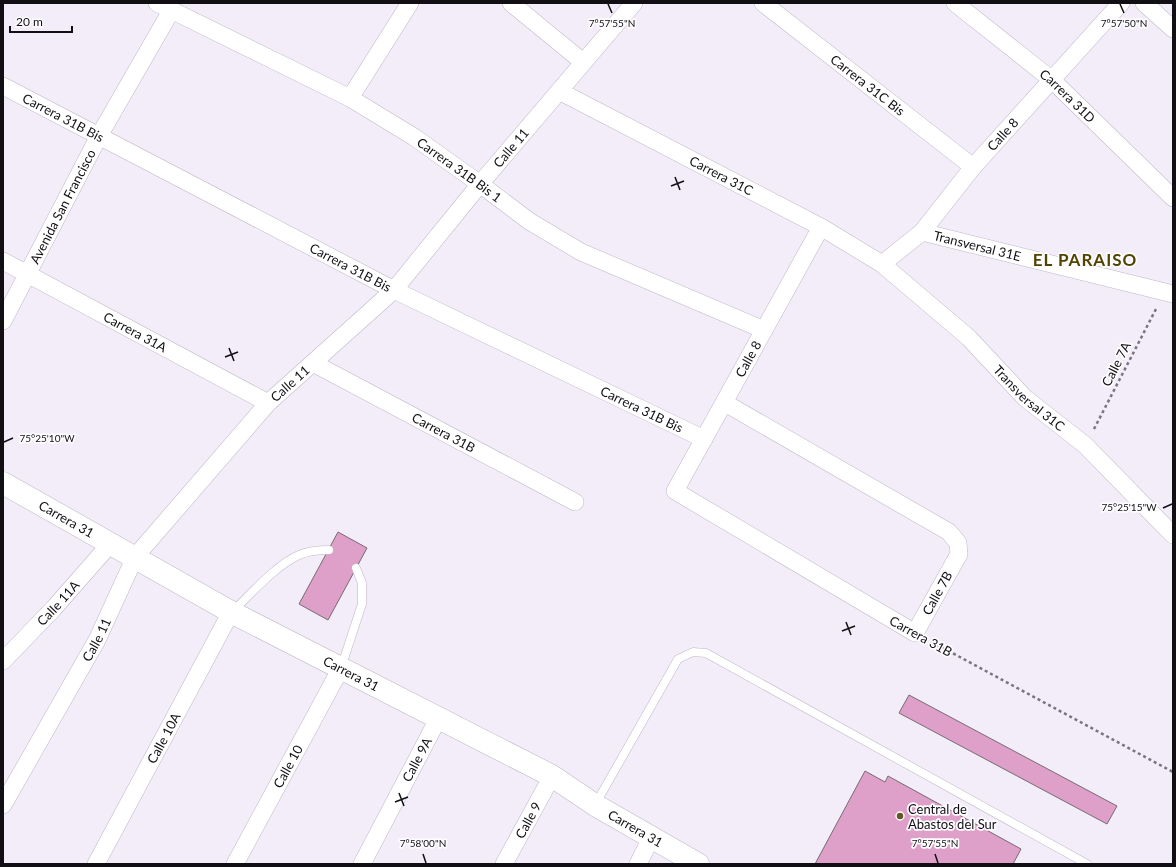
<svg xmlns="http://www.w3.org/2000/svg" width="1176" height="867" viewBox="0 0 1176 867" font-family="Lato,sans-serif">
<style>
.building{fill:#dea0c8;stroke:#776b72}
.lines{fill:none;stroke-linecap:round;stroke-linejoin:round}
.service-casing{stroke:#bfb8c4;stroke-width:9}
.minor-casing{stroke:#bfb8c4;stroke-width:18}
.secondary-casing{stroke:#bfb8c4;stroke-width:23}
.path{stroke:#79747d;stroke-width:2.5;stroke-dasharray:3 3;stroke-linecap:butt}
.service{stroke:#fff;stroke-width:8}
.minor{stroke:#fff;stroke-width:17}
.secondary{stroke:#fff;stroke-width:22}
.ticks{fill:none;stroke:#120f14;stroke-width:1.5}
.poi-dot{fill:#645724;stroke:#fdfcfe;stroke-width:1.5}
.labels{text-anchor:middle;stroke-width:3.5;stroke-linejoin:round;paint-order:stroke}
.street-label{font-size:13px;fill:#120f14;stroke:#fdfcfe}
.poi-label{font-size:13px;fill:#120f14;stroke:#fdfcfe;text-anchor:start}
.district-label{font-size:17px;font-weight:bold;letter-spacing:1px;fill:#514400;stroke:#fdfcfe}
.ticks-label{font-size:10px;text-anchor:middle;fill:#120f14;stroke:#fdfcfe;stroke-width:3.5;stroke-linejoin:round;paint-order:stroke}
</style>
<rect width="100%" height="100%" fill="#f3ecf9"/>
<path class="building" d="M 338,532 L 367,548 L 328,620 L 299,604 Z
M 909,695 L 1117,806 L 1107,824 L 899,713 Z
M 865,771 L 885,782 L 888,776 L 1021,849 L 1013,864 L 815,864 Z"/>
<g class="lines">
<defs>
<path id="service" d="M 233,611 C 251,594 276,565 299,555 C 308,551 318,550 329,550
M 341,668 L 362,604 L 362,583 L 356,568
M 595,805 L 678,659 L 693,652 L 706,653 L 1087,864"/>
<g id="minor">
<path id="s1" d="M 157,3 L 350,98 L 414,137 L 480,184 L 529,221 L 581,252 L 764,330"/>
<path d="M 511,3 L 583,62"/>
<path id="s2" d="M 763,3 L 973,167"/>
<path id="s3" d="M 955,3 L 1052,80 L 1173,198"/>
<path d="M 1144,3 L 1173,29"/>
<path id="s4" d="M 3,86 L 394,290 L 704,439"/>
<path id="s5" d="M 559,91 L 821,227 L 882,264 L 969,338 L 1025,398 L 1085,445 L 1173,535"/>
<path d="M 350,98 L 410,3"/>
<path id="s6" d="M 922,232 L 1173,294"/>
<path id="s7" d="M 3,261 L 268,403"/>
<path id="s8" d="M 882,264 L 922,232 L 973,167 L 1121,3"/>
<path id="s9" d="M 3,321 L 99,136 L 171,11"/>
<path id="s10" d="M 313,363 L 575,502"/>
<path id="s11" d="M 725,403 L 949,532 L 958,543 L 959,554 L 915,633 L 675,491 L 821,227"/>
<path id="s12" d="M 3,661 L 54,608 L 111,543"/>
<path id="s13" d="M 3,805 L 97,640 L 135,557 L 268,403 L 394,290 L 480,184 L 634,3"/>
<path id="s14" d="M 96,864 L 231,612"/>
<path id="s15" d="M 235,864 L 341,668"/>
<path id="s16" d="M 362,864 L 438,719"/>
<path id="s17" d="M 504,864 L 552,776"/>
<path d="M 638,864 L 651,838"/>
</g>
<g id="secondary">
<path id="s18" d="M 3,483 L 231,612 L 552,776 L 595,805 L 698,864"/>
</g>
</defs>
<use href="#service" class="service-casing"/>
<use href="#minor" class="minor-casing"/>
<use href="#secondary" class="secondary-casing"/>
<path class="path" d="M 1094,429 L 1156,309
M 932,642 L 1173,772"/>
<use href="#service" class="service"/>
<use href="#minor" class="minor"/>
<use href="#secondary" class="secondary"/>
</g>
<path class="ticks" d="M 608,4 L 612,13M 1120,4 L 1124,13M 675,177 L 680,190M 671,186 L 684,181M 229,348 L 234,361M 225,357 L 238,352M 4,442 L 13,438M 1163,508 L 1172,504M 846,622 L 851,635M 842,631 L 855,626M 399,793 L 404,806M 395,802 L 408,797M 423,854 L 426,863M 935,854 L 938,863"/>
<circle class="poi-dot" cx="900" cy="816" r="4"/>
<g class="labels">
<g class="street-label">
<text dy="5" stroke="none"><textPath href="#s2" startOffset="133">Carrera 31C Bis</textPath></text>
<text dy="5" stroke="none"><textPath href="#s3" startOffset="146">Carrera 31D</textPath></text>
<text dy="5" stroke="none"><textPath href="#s4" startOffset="68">Carrera 31B Bis</textPath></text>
<text dy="5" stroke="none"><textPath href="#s8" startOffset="178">Calle 8</textPath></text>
<text dy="5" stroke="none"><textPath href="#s13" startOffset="838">Calle 11</textPath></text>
<text dy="5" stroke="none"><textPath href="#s1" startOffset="346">Carrera 31B Bis 1</textPath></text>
<text dy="5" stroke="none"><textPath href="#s5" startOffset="183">Carrera 31C</textPath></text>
<text dy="5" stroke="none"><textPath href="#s9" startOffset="129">Avenida San Francisco</textPath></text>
<text dy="5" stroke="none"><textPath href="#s6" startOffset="57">Transversal 31E</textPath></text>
<text dy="5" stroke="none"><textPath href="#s4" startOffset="392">Carrera 31B Bis</textPath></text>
<text dy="5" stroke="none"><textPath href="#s7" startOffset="150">Carrera 31A</textPath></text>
<text dy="5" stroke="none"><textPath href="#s11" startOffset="804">Calle 8</textPath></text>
<text transform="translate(1116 364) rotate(-63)" y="5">Calle 7A</text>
<text dy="5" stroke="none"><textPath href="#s13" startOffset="514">Calle 11</textPath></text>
<text dy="5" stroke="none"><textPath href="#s5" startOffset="566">Transversal 31C</textPath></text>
<text dy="5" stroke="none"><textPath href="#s4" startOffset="716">Carrera 31B Bis</textPath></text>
<text dy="5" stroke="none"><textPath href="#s10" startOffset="148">Carrera 31B</textPath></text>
<text dy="5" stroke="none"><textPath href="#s18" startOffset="73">Carrera 31</textPath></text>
<text transform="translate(937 593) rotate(-61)" y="5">Calle 7B</text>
<text dy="5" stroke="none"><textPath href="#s12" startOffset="80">Calle 11A</textPath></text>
<text transform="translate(921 636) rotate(29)" y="5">Carrera 31B</text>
<text dy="5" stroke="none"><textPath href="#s13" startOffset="190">Calle 11</textPath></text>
<text dy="5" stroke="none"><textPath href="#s18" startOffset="397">Carrera 31</textPath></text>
<text dy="5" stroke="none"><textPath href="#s14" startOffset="143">Calle 10A</textPath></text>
<text dy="5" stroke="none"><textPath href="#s16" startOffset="118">Calle 9A</textPath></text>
<text dy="5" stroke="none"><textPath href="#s15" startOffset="111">Calle 10</textPath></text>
<text dy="5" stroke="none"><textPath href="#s17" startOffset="50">Calle 9</textPath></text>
<text dy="5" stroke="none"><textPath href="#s18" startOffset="721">Carrera 31</textPath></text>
</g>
<g class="poi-label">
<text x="908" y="814">Central de<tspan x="908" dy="15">Abastos del Sur</tspan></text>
</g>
<g class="district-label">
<text x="1085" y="266">EL PARAISO</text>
</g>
</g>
<g class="ticks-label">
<text x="1124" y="27">7°57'50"N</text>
<text x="612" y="27">7°57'55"N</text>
<text x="47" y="442">75°25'10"W</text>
<text x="1129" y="511">75°25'15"W</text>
<text x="423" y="847">7°58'00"N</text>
<text x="935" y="847">7°57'55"N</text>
</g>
<rect width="1176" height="867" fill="none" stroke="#120f14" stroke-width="8"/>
<path d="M10 26v6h62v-6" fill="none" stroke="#120f14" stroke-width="2"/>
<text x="16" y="26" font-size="12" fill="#120f14" stroke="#fdfcfe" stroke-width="3" paint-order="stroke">20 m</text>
</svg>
